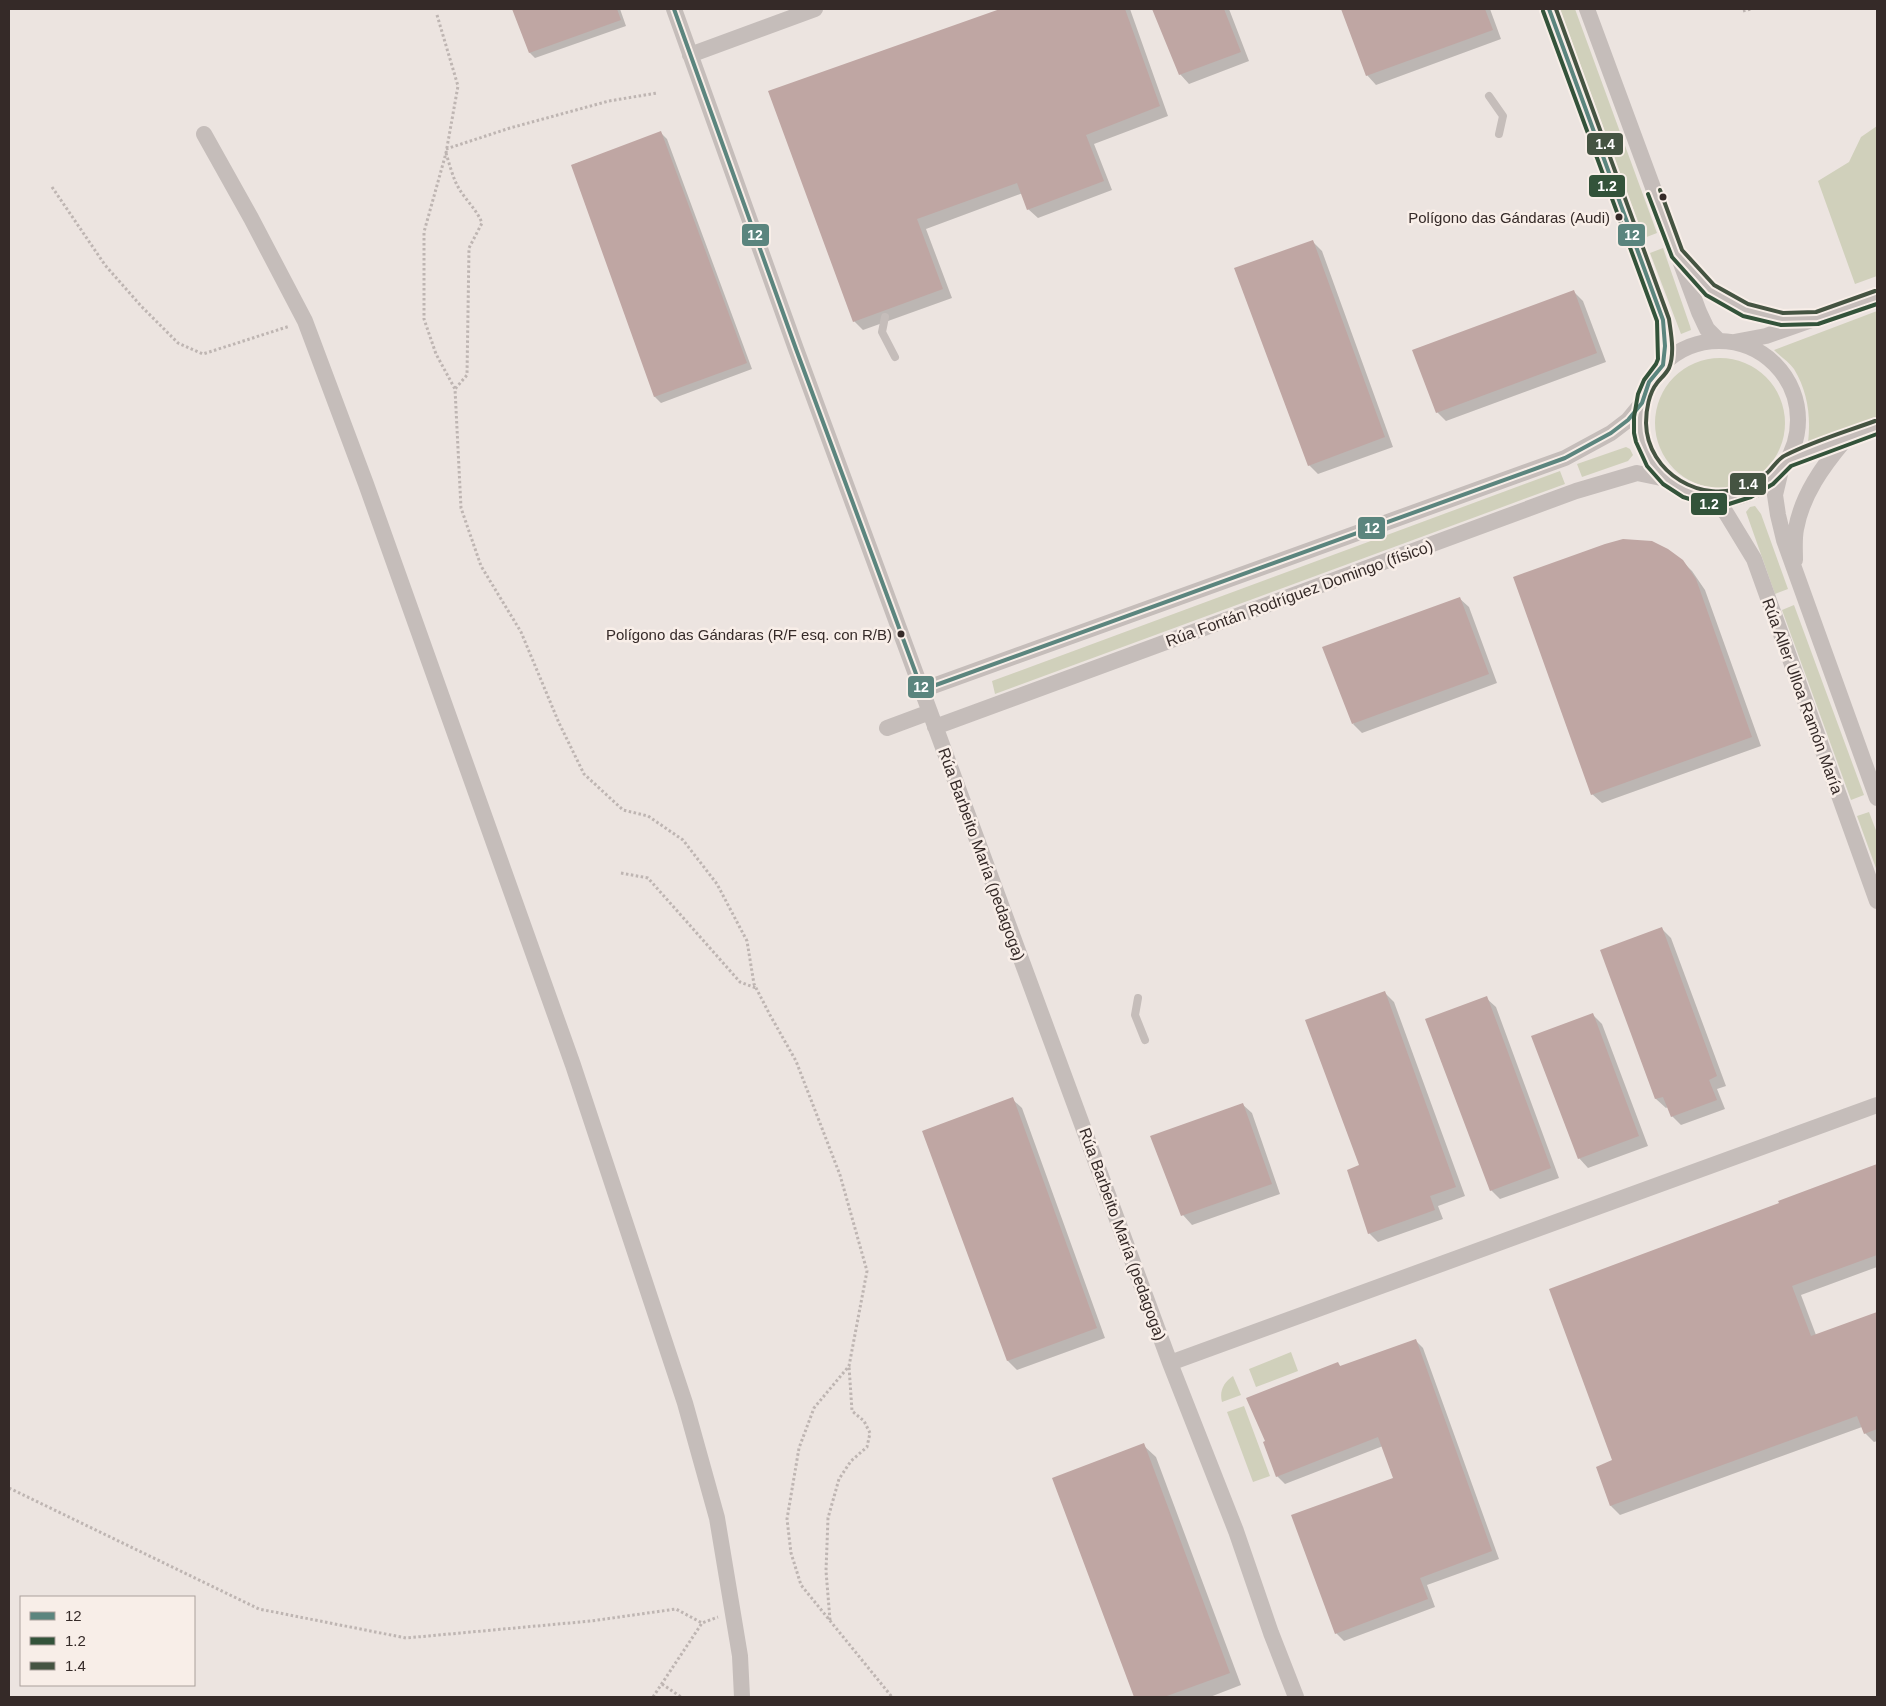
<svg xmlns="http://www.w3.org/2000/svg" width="1886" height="1706" viewBox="0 0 1886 1706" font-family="Arial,sans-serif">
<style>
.green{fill:#d0d0bb}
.shadow{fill:#0003}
.building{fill:#bfa6a3}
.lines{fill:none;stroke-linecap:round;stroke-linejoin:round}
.path{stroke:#beb5b2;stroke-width:3;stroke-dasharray:2.5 2.5;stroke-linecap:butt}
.lane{stroke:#c5bdba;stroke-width:8}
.street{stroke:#c5bdba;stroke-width:16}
.bus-1-casing{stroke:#f8eee8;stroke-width:8}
.bus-2-casing{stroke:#f8eee8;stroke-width:8}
.bus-3-casing{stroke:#f8eee8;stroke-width:8}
.bus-1{stroke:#5b857e;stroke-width:4}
.bus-2{stroke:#33533a;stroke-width:4}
.bus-3{stroke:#455442;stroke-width:4}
.bus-dot{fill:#352a28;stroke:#f8eee8;stroke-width:2}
.labels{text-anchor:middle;stroke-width:5;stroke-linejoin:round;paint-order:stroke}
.bus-label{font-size:15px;fill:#352a28;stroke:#f8eee8;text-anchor:end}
.street-label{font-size:16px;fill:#352a28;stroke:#f8eee8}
.line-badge{stroke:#f8eee8;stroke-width:2}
.badge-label{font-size:14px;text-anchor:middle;font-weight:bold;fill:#fff}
</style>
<rect width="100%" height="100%" fill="#ece4e0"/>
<path class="green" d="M 1560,9 L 1575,9 L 1657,233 L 1644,238 Z
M 1877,126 L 1877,276 L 1855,284 L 1818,181 L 1849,162 L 1861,137 Z
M 1663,248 L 1690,326 L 1691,330 L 1681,334 L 1650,253 Z
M 1877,311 L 1877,417 L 1808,443 C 1811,417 1808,392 1794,369 C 1789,362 1780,356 1774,350 Z
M1655 423a65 65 0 1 1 130 0a65 65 0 1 1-130 0Z
M 1626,447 L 1630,449 L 1633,455 L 1628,461 L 1582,477 L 1577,464 Z
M 1560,471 L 1565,484 L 995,694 L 992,681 Z
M 1755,506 L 1761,514 L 1788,589 L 1775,594 L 1746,512 L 1750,507 Z
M 1794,605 L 1864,795 L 1851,800 L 1782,610 Z
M 1869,812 L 1877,833 L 1877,871 L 1857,816 Z
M 1291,1352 L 1298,1371 L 1256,1387 L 1249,1369 Z
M 1233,1376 L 1241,1395 L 1222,1402 C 1219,1391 1224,1382 1233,1376 Z
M 1244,1406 L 1270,1476 L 1253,1482 L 1227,1412 Z"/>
<path class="shadow" d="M 513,9 L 620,9 L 626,26 L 535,58 L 530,53 Z
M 1004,9 L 1130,9 L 1168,116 L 1094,144 L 1112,190 L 1038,218 L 1028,209 L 1023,193 L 926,229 L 952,298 L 863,330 L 854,321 L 961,25 Z
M 1154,9 L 1229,9 L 1249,61 L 1189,84 L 1180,74 Z
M 1342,9 L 1490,9 L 1501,39 L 1376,85 L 1367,75 Z
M 661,133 L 667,139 L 752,369 L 661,403 L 655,397 L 572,165 Z
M 1313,242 L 1322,251 L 1393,447 L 1318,474 L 1309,465 Z
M 1574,292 L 1583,301 L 1606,362 L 1446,421 L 1437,412 Z
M 1682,561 L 1692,571 L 1705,590 L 1761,746 L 1602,803 L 1592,794 Z
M 1459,598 L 1469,607 L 1497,683 L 1362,733 L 1353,724 Z
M 1661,928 L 1671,938 L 1726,1086 L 1717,1089 L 1725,1109 L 1681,1125 L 1672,1116 L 1668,1107 L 1666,1108 L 1656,1099 Z
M 1385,993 L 1394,1002 L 1465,1196 L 1438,1206 L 1443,1219 L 1378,1242 L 1369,1233 L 1360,1166 Z
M 1486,998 L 1496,1007 L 1559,1178 L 1500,1199 L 1491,1190 Z
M 1592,1014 L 1602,1024 L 1648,1146 L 1588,1168 L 1579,1158 Z
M 1012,1099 L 1022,1108 L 1105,1338 L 1017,1370 L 1008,1361 L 924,1132 Z
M 1242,1104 L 1252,1113 L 1280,1194 L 1192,1225 L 1183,1215 L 1152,1137 Z
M 1877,1165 L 1877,1267 L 1801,1295 L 1816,1335 L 1877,1314 L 1877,1441 L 1874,1442 L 1865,1433 L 1862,1427 L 1620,1515 L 1611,1506 L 1614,1461 L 1781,1204 L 1780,1202 Z
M 1415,1340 L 1423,1348 L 1499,1559 L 1427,1585 L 1435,1607 L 1344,1641 L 1336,1633 L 1395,1478 L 1383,1446 L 1285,1484 L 1277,1476 L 1338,1364 L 1341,1367 Z
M 1143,1445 L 1156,1457 L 1241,1685 L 1210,1697 L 1136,1697 L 1054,1479 Z"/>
<path class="building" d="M 512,9 L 617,9 L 621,20 L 529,53 Z
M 1000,9 L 1125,9 L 1160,106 L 1086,135 L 1104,181 L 1027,210 L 1017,183 L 917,219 L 943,289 L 853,322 L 768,91 Z
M 1152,9 L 1224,9 L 1241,52 L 1179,75 Z
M 1341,9 L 1485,9 L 1493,30 L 1366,76 Z
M 661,131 L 747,363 L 654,397 L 571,165 Z
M 1313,240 L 1385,437 L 1308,466 L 1234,268 Z
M 1574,290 L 1597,353 L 1436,413 L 1412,350 Z
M 1623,539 L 1652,541 L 1668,549 L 1683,560 L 1696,579 L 1752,737 L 1591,795 L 1513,577 L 1605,544 Z
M 1460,597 L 1489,674 L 1352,724 L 1322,647 Z
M 1662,927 L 1717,1076 L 1709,1080 L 1717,1100 L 1671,1117 L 1663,1097 L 1655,1099 L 1600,950 Z
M 1385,991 L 1456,1187 L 1430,1196 L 1435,1210 L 1368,1234 L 1347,1170 L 1359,1165 L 1305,1020 Z
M 1487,996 L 1551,1168 L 1490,1191 L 1425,1019 Z
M 1593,1013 L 1639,1136 L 1578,1159 L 1531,1036 Z
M 1013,1097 L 1097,1328 L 1007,1361 L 922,1131 Z
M 1243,1103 L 1272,1184 L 1181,1216 L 1150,1136 Z
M 1877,1164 L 1877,1255 L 1792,1286 L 1811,1336 L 1877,1312 L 1877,1429 L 1864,1434 L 1857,1416 L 1610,1506 L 1596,1467 L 1612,1460 L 1549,1289 L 1779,1203 L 1778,1201 Z
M 1416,1339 L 1492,1551 L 1420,1578 L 1428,1599 L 1335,1634 L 1291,1515 L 1393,1478 L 1378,1437 L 1276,1477 L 1263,1442 L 1265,1441 L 1246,1398 L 1338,1362 L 1340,1366 Z
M 1144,1443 L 1230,1673 L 1164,1697 L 1134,1697 L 1052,1478 Z"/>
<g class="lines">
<path class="path" d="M 1743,11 L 1751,9
M 437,15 L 458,86 L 446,153 L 424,232 L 424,319 L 436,354 L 455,389 L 461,508 L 481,566 L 521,632 L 559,723 L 584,774 L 623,810 L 648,816 L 683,840 L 717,884 L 747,941 L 754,984 L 770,1015 L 796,1061 L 840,1175 L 867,1271 L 849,1366 L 814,1408 L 799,1448 L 787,1519 L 791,1553 L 801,1585 L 892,1697
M 446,149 L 510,128 L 609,101 L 657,93
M 446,153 C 449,163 452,174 456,183 C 463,198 476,208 482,223 L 469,248 L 467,375 L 455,389
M 52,187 L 105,265 L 141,306 L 178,343 L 203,354 L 290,326
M 621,873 L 648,878 L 740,982 L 756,988
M 9,1488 L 259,1609 L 406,1638 L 591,1621 L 676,1609 L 702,1623
M 830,1620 L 826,1571 L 828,1518 L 839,1479 L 851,1461 L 867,1447 L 870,1433 L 864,1421 L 852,1411 L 849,1366
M 662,1684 L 681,1697
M 653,1697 L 702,1623 L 718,1617"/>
<path class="lane" d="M 1489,96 L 1503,116 L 1499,134
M 885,317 L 882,332 L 895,357
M 1138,998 L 1135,1015 L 1145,1040"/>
<path class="street" d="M 674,9 L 796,349 L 1170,1363 L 1236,1531 L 1271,1633 L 1296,1697
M 1549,9 L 1663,320 L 1665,346 L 1663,365
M 1587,9 L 1699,312 L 1707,329 L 1719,341
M 690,55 L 815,9
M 204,134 L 251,218 L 305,321 L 366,484 L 573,1065 L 685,1403 L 717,1518 L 740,1656 L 742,1697
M 1683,259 L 1710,290 L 1746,310 L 1782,319 L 1817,318
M1640 420a79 79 0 1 1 158 0a79 79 0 1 1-158 0Z
M 1734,342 L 1766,336 L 1877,297
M 1787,461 L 1877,427
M 1781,470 L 1775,495 L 1778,515 L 1784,540 L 1877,798
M 1712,499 L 1726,513 L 1754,559 L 1877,901
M 1795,560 C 1795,550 1794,539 1796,529 C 1802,495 1823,466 1844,441
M 922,690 L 1565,458 L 1611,433 L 1628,420 L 1642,403
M 935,727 L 1576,491 L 1637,473 L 1666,479
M 887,728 L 930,712
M 1170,1363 L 1877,1105"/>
<defs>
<path id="bus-1" d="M 674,9 L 796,349 L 922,690 L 1565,458 L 1611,433 L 1628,420 L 1642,403 L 1649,382 L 1663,365 L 1665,346 L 1663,320 L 1549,9"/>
<path id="bus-2" d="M 1543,11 L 1657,321 L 1658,359 L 1656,364 L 1644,380 L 1638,394 L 1634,417 L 1634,433 L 1636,442 L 1647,466 L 1663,484 L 1683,497 L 1706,504 L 1729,504 L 1751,497 L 1773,484 L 1791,466 L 1877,434
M 1648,194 L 1672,257 L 1706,295 L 1743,316 L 1781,325 L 1818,324 L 1877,304"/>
<path id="bus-3" d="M 1556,9 L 1669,319 C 1671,334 1675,353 1669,368 C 1666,374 1661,378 1657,383 C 1649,393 1646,410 1646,423 C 1647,473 1703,506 1747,485 C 1754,482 1762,478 1767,473 C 1773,468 1778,458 1786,455 C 1814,441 1845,432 1875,421
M 1660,190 L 1682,250 L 1714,285 L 1748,304 L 1783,313 L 1816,312 L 1875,291"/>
</defs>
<use href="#bus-1" class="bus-1-casing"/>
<use href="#bus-2" class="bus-2-casing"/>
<use href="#bus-3" class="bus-3-casing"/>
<use href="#bus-1" class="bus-1"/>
<use href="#bus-2" class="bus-2"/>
<use href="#bus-3" class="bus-3"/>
</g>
<g class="bus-dot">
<circle cx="1663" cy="197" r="4.5"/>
<circle cx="1619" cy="217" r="4.5"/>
<circle cx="901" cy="634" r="4.5"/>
</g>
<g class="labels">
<g class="bus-label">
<text x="1610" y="223">Polígono das Gándaras (Audi)</text>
<text x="892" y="640">Polígono das Gándaras (R/F esq. con R/B)</text>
</g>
<g class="street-label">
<text transform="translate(1299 593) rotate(-20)" y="6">Rúa Fontán Rodríguez Domingo (físico)</text>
<text transform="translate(1803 696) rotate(70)" y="6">Rúa Aller Ulloa Ramón María</text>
<text transform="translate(982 854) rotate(70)" y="6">Rúa Barbeito María (pedagoga)</text>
<text transform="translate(1123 1234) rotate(70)" y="6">Rúa Barbeito María (pedagoga)</text>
</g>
</g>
<g class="line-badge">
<rect x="1586" y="132" width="38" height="24" rx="5" fill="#455442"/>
<rect x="1588" y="174" width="38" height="24" rx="5" fill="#33533a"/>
<rect x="1617" y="223" width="29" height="24" rx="5" fill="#5b857e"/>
<rect x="741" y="223" width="29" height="24" rx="5" fill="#5b857e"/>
<rect x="1729" y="472" width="38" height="24" rx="5" fill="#455442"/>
<rect x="1690" y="492" width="38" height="24" rx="5" fill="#33533a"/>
<rect x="1357" y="516" width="29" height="24" rx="5" fill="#5b857e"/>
<rect x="907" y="675" width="28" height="24" rx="5" fill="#5b857e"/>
</g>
<g class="badge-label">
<text x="1605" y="149">1.4</text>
<text x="1607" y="191">1.2</text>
<text x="1632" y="240">12</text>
<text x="755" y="240">12</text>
<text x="1748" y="489">1.4</text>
<text x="1709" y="509">1.2</text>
<text x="1372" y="533">12</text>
<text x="921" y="692">12</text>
</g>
<rect width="1886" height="1706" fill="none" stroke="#352a28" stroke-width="20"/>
<rect x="20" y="1596" width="175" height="90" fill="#f8eee8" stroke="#aaa09b"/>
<rect x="30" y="1612" width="25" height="8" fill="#5b857e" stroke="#aaa09b"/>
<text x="65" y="1621" font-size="15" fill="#352a28">12</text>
<rect x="30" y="1637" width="25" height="8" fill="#33533a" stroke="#aaa09b"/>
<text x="65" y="1646" font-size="15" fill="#352a28">1.2</text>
<rect x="30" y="1662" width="25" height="8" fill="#455442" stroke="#aaa09b"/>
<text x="65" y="1671" font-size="15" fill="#352a28">1.4</text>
</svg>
